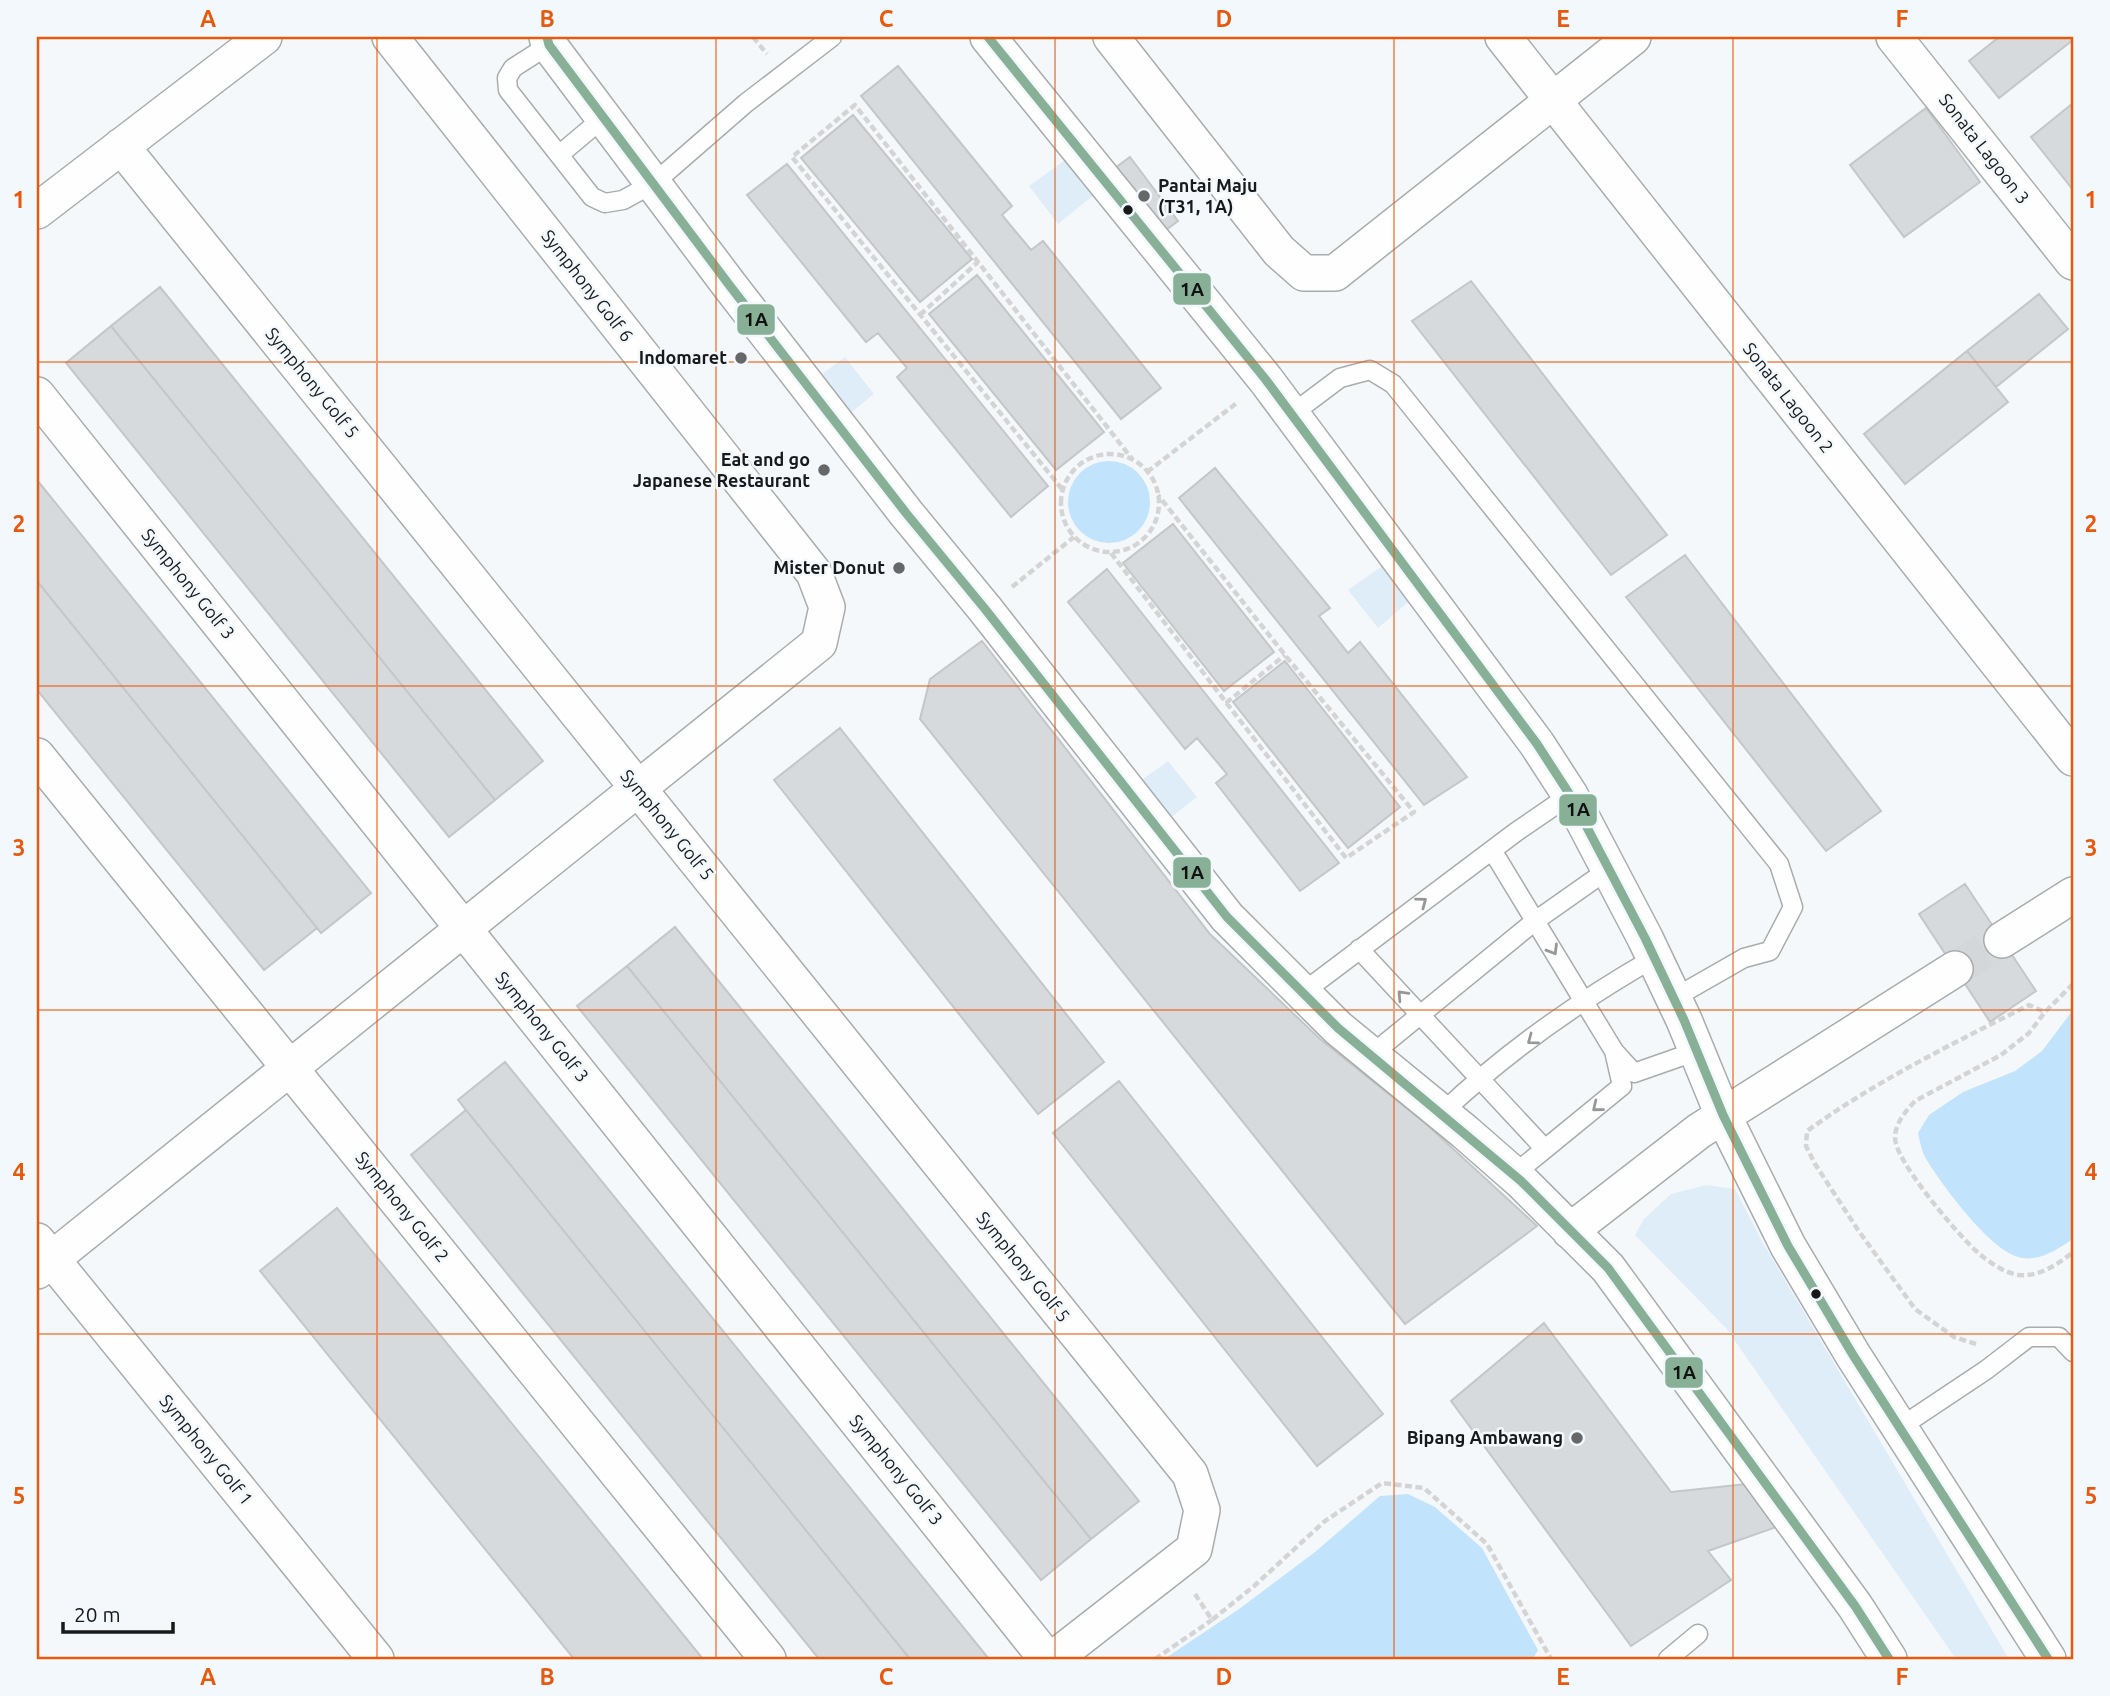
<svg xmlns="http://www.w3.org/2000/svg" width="2110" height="1696" viewBox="0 0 2110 1696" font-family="Ubuntu,sans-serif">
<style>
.green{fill:#dfedf8}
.water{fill:#c2e3fc}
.building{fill:#d7dadc;stroke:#c4c6c8;stroke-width:2}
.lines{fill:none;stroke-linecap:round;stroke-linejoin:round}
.minor-tunnel{stroke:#d4d7d9;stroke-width:35;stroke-dasharray:35 18;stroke-linecap:butt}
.service-casing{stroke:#a9acad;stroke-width:21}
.minor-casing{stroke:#a9acad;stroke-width:38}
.path{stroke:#d4d4d5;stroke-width:4.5;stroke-dasharray:7 3.5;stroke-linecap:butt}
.service{stroke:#fefefe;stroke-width:18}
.minor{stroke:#fefefe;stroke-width:35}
.bus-1-casing{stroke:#f3f8fd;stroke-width:14}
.bus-1{stroke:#87b096;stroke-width:9}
.oneway{stroke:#969797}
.grid{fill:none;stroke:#e8590c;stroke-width:2;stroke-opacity:0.55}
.poi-dot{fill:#656769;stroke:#f3f8fd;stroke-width:2.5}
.bus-dot{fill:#17191a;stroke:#f3f8fd;stroke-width:2.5}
.labels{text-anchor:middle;stroke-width:5;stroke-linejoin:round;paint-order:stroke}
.street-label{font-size:18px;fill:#17191a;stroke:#f3f8fd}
.poi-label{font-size:18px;font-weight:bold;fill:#17191a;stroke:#f3f8fd;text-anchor:end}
.line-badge{stroke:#f3f8fd;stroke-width:2.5}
.pale-badge-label{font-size:19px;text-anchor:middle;font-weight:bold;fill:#111}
.neatline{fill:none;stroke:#e8590c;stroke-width:2.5}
.grid-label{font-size:23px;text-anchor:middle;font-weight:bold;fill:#e8590c}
</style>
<rect width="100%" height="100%" fill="#f5f8fb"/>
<path class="green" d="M 1072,155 L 1100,190 L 1058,224 L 1029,186 Z
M 845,357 L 874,394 L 837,424 L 807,385 Z
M 1385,564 L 1412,599 L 1378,628 L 1348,590 Z
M 1168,761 L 1197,797 L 1157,828 L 1128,790 Z
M 1706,1185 L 1735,1189 L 1763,1243 L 2009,1659 L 1956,1659 L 1726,1328 L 1635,1235 L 1644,1219 L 1671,1194 Z"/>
<path class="water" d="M1068 502a41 41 0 1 1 82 0a41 41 0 1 1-82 0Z
M 2073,1010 L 2073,1239 C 2058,1249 2038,1263 2018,1257 C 1989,1249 1942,1185 1926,1159 C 1922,1152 1920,1142 1918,1133 L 1929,1115 L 1963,1092 L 2015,1071 L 2042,1051 Z
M 1408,1494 L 1435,1507 L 1482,1548 L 1538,1650 L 1533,1659 L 1164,1659 L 1239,1609 L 1315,1552 L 1380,1496 Z"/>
<path class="building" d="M 1999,37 L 2070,37 L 2073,40 L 1999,98 L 1969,61 Z
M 898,66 L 1012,206 L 1002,215 L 1031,250 L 1043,241 L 1161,388 L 1121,419 L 861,96 Z
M 2073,103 L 2073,190 L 2031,137 Z
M 1926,108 L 1980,182 L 1904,237 L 1850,165 Z
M 853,115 L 972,259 L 920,302 L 801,158 Z
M 1130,157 L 1178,221 L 1159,235 L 1111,171 Z
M 787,164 L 1048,486 L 1011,517 L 897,377 L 907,368 L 878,333 L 866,342 L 747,195 Z
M 977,275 L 1104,432 L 1056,470 L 929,314 Z
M 1471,281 L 1667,535 L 1611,575 L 1412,321 Z
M 160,287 L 543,761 L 495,800 L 111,326 Z
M 2039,294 L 2068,329 L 1996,387 L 1967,351 Z
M 111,326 L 495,800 L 449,837 L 66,363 Z
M 1967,351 L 2008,402 L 1905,484 L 1864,434 Z
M 1215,468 L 1330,608 L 1319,616 L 1348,653 L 1360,642 L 1467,777 L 1424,805 L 1179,498 Z
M 37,480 L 371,893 L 321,933 L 37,581 Z
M 1173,524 L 1274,652 L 1224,691 L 1123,563 Z
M 1685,555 L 1881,811 L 1826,851 L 1626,597 Z
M 1107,569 L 1339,863 L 1300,891 L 1216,783 L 1227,774 L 1197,738 L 1185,749 L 1068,602 Z
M 37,581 L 317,928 L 264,970 L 37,690 Z
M 982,641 L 1210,934 L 1320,1039 L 1425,1123 L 1537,1226 L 1405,1324 L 920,719 L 930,679 Z
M 1285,661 L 1400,807 L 1348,848 L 1233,702 Z
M 840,728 L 1104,1062 L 1038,1114 L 774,780 Z
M 1965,884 L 2036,991 L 1990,1022 L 1919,914 Z
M 675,927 L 1139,1501 L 1091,1539 L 627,966 Z
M 627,966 L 1091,1539 L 1041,1580 L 577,1006 Z
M 505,1062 L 989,1659 L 910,1659 L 466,1110 L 458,1100 Z
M 1119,1081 L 1383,1414 L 1317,1466 L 1053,1133 Z
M 466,1110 L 910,1659 L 819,1659 L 411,1155 Z
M 337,1208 L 703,1659 L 574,1659 L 260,1271 Z
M 1544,1323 L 1671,1492 L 1756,1483 L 1785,1524 L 1708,1551 L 1731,1580 L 1631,1646 L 1451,1401 Z"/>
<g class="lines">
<path class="minor-tunnel" d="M 1955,969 L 2002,940"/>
<defs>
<path id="service" d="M 549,45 L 513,68 L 507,78 L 508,90 L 592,197 L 605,203 L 623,200 L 654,183 L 746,103 L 832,37
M 559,155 L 603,118
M 1292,414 L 1340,378 L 1370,370 L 1393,384 L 1779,864 L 1793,907 L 1770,951 L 1744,958 L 1674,998
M 1492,850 L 1614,1051 L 1634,1073 L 1697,1051
M 1359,949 L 1545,1149 L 1622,1086 L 1614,1051
M 1302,993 L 1516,832 L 1570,795
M 1371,1055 L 1535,921 L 1609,869
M 1442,1113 C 1505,1053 1579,1001 1654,958
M 1513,1175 L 1545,1149
M 1899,1428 L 1986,1370 L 2029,1337 L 2059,1337 L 2073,1352
M 1668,1659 L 1698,1634"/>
<path id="minor" d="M 547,37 L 549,45 L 730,286 L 906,513 L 985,609 L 1227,917 L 1338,1028 L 1465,1132 L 1521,1181 L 1608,1268 L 1855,1606 L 1889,1659
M 988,37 L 1266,380 L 1537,744 L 1570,795 L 1645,938 L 1684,1020 L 1723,1115 L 1788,1246 L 1853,1355 L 2048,1659
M 1111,37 L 1279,251 L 1304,273 L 1335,273 L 1633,37
M 1503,37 L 2073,758
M 1894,37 L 2073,262
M 121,146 L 1190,1474 L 1202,1510 L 1194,1549 L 1053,1659
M 37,211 L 264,37
M 37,395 L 1047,1659
M 37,756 L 768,1659
M 2002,940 L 2073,895
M 1570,1231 L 1699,1131 L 1955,969
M 37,1241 L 376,1659
M 37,1271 L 819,643 L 827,607 L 814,573 L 390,37"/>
</defs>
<use href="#service" class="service-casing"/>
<use href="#minor" class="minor-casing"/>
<path class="path" d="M 753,37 L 767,54
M 920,315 L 978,262
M1061 503a49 49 0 1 1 98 0a49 49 0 1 1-98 0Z
M 1147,472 L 1238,402
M 1062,489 L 792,157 L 855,105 L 1133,460
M 1111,553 L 1346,858 L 1414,812 L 1285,655 L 1158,495
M 1012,587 L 1074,537
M 1226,703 L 1285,655
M 2073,984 L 2045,1012 L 2029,1033 L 2001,1055 L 1915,1101 C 1906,1111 1895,1123 1895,1138 C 1895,1160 1952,1227 1969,1244 C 1980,1256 2002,1273 2019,1275 C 2040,1277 2058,1264 2073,1252
M 1976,1344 L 1954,1337 L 1915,1309 L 1858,1230 L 1815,1164 L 1806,1146 L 1807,1131 C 1876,1081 1952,1044 2029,1005 L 2045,1012
M 1195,1594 L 1212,1620 L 1254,1586 L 1325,1521 L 1382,1483 L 1424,1488 L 1487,1544 L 1551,1659
M 1155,1659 L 1212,1620"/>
<use href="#service" class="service"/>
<use href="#minor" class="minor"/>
<defs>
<path id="bus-1" d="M 547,37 L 549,45 L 730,286 L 906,513 L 985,609 L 1227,917 L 1338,1028 L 1521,1181 L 1608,1268 L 1855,1606 L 1889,1659
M 988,37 L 1266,380 L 1537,744 L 1570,795 L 1645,938 L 1684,1020 L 1723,1115 L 1788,1246 L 1853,1355 L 2048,1659"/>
</defs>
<use href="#bus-1" class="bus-1-casing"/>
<use href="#bus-1" class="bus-1"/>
</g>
<defs><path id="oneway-chevron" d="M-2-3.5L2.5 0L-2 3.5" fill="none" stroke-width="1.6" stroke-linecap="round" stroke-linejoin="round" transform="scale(1.75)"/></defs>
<g class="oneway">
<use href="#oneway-chevron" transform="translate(1422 902) rotate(-37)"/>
<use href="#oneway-chevron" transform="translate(1553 950) rotate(59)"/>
<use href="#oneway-chevron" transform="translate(1402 995) rotate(-133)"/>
<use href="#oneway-chevron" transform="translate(1532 1040) rotate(143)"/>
<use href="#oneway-chevron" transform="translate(1597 1107) rotate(141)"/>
</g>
<path class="grid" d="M 377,37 L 377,1659M 716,37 L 716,1659M 1055,37 L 1055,1659M 1394,37 L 1394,1659M 1733,37 L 1733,1659M 37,362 L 2073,362M 37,686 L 2073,686M 37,1010 L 2073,1010M 37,1334 L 2073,1334"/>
<g class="poi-dot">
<circle cx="1144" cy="196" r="7"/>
<circle cx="741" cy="358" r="7"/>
<circle cx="824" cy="470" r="7"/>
<circle cx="899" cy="568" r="7"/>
<circle cx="1577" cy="1438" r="7"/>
</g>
<g class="bus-dot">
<circle cx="1128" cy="210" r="6"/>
<circle cx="1816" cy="1294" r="6"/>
</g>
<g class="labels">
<g class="street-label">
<text transform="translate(1984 149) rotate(52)" y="6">Sonata Lagoon 3</text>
<text transform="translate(587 286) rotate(52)" y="6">Symphony Golf 6</text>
<text transform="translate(312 383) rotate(51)" y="6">Symphony Golf 5</text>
<text transform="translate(1788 398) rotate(52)" y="6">Sonata Lagoon 2</text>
<text transform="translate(188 584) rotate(51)" y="6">Symphony Golf 3</text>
<text transform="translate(667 825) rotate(51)" y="6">Symphony Golf 5</text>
<text transform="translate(542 1027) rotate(51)" y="6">Symphony Golf 3</text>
<text transform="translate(402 1207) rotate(51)" y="6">Symphony Golf 2</text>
<text transform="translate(1023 1267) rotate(51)" y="6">Symphony Golf 5</text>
<text transform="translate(206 1450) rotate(51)" y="6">Symphony Golf 1</text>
<text transform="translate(896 1470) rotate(51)" y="6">Symphony Golf 3</text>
</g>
<g class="poi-label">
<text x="1158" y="192" text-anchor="start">Pantai Maju<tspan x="1158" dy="21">(T31, 1A)</tspan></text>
<text x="727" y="364">Indomaret</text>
<text x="810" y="466">Eat and go<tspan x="810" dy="21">Japanese Restaurant</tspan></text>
<text x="885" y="574">Mister Donut</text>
<text x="1563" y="1444">Bipang Ambawang</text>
</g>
</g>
<g class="line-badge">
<rect x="1172" y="272" width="40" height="34" rx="7" fill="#87b096"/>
<rect x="736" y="303" width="40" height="33" rx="7" fill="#87b096"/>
<rect x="1558" y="793" width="40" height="34" rx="7" fill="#87b096"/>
<rect x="1172" y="856" width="40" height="33" rx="7" fill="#87b096"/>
<rect x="1664" y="1356" width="40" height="33" rx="7" fill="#87b096"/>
</g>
<g class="pale-badge-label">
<text x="1192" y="296">1A</text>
<text x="756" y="326">1A</text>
<text x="1578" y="816">1A</text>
<text x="1192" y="879">1A</text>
<text x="1684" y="1379">1A</text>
</g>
<rect width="2110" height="1696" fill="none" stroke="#f3f8fd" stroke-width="77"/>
<path d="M63 1622v10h110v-10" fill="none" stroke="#17191a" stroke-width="3.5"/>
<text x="74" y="1622" font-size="21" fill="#17191a" stroke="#f3f8fd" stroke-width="5" paint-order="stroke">20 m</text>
<rect x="38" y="38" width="2034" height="1620" class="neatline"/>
<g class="grid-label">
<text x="208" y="27">A</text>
<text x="547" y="27">B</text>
<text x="886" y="27">C</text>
<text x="1224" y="27">D</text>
<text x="1563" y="27">E</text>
<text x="1902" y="27">F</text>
<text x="19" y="208">1</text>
<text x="2091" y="208">1</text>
<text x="19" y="532">2</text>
<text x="2091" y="532">2</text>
<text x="19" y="856">3</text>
<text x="2091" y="856">3</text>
<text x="19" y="1180">4</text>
<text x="2091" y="1180">4</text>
<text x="19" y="1504">5</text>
<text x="2091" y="1504">5</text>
<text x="208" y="1685">A</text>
<text x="547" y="1685">B</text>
<text x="886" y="1685">C</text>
<text x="1224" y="1685">D</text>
<text x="1563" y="1685">E</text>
<text x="1902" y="1685">F</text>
</g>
</svg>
